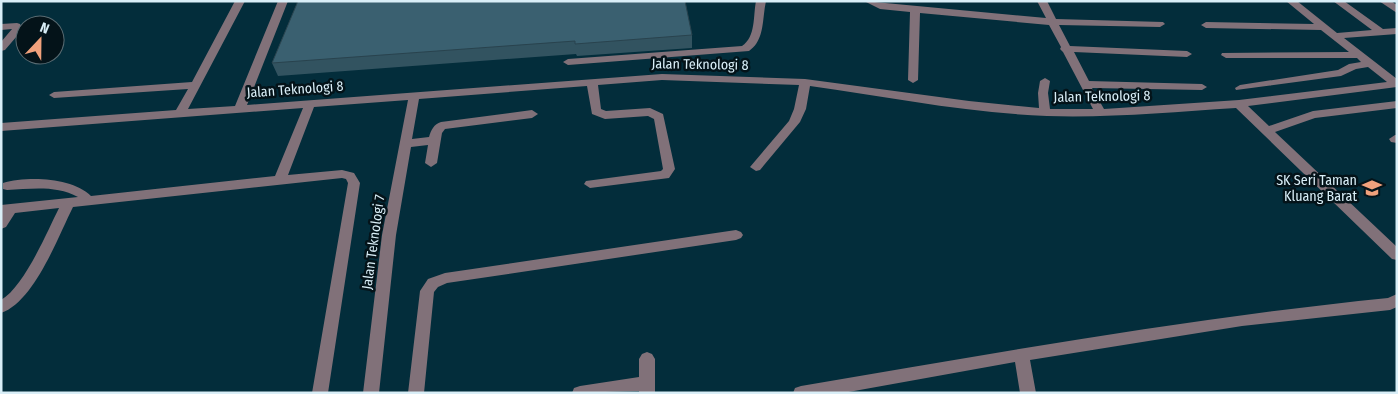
<svg xmlns="http://www.w3.org/2000/svg" width="1398" height="394" viewBox="0 0 1398 394" font-family="'Fira Sans Condensed',sans-serif">
<style>
.lines{fill:none;stroke-linecap:round;stroke-linejoin:round}
.minor{fill:#817179;fill-rule:evenodd}
.wall{fill:#325360}
.building{fill:#3a6070;stroke:#29434e}
.labels{text-anchor:middle;stroke-width:5;stroke-linejoin:round;paint-order:stroke}
.street-label{font-size:14px;fill:#d9eef7;stroke:#041319}
.poi-label{font-size:14px;fill:#d9eef7;stroke:#041319;text-anchor:end}
</style>
<rect width="100%" height="100%" fill="#032d3b"/>
<g class="lines">
<path class="minor" d="M 235,1 L 245,1 L 188,109 L 235,106 L 278,1 L 288,1 L 247,105 L 662,74 L 805,79 L 969,101 L 1039,108 L 1038,93 L 1040,81 L 1045,78 L 1050,81 L 1048,93 L 1050,109 L 1093,109 L 1063,52 L 1060,49 L 1061,47 L 1049,25 L 920,13 L 918,80 L 913,83 L 908,80 L 910,12 L 880,9 L 864,1 L 1046,18 L 1037,1 L 1047,1 L 1056,19 L 1163,22 L 1165,24 L 1160,27 L 1059,25 L 1070,46 L 1187,51 L 1192,54 L 1187,57 L 1074,52 L 1089,81 L 1202,84 L 1207,87 L 1202,90 L 1092,88 L 1104,109 L 1239,100 L 1387,82 L 1368,67 L 1356,69 L 1341,76 L 1236,90 L 1235,88 L 1240,85 L 1338,70 L 1349,64 L 1361,62 L 1357,58 L 1226,58 L 1221,55 L 1222,53 L 1349,52 L 1321,30 L 1206,28 L 1201,25 L 1206,22 L 1314,24 L 1286,1 L 1297,1 L 1337,33 L 1372,30 L 1333,1 L 1344,1 L 1383,29 L 1397,28 L 1397,34 L 1344,38 L 1397,79 L 1397,87 L 1248,106 L 1269,126 L 1313,111 L 1397,101 L 1397,108 L 1315,118 L 1275,132 L 1397,247 L 1397,260 L 1392,259 L 1236,108 C 1173,112 1110,118 1047,116 C 968,113 888,97 810,86 L 806,109 L 800,122 L 760,170 L 756,171 L 750,167 L 789,121 L 794,109 L 799,85 L 662,80 L 598,85 L 601,109 L 606,111 L 650,108 L 663,114 L 675,169 L 669,178 L 590,188 L 584,184 L 586,181 L 661,171 L 663,169 L 654,119 L 648,116 L 605,119 L 592,114 L 587,86 L 419,99 L 412,139 L 429,137 C 431,130 434,124 441,122 L 532,110 L 538,114 L 532,118 L 445,129 L 442,133 L 437,163 L 431,167 L 425,163 L 428,145 L 411,147 L 396,235 L 379,393 L 363,393 L 382,235 L 408,100 L 314,107 L 288,175 L 342,170 L 354,173 L 360,183 L 328,393 L 312,393 L 348,183 L 346,179 L 342,178 L 73,207 C 58,237 34,302 1,313 L 1,300 C 24,287 47,232 59,208 L 15,213 L 6,227 L 1,229 L 1,205 L 78,197 C 56,185 31,189 7,190 L 3,189 L 3,183 C 27,176 72,177 91,196 L 275,176 L 303,108 L 1,131 L 1,123 L 176,110 L 188,89 L 54,98 L 49,95 L 54,92 L 192,82 Z
M 756,1 L 766,1 C 762,19 765,40 749,51 L 568,65 L 563,62 L 568,59 L 742,46 C 756,37 753,16 756,1 Z
M 1379,1 L 1391,1 L 1397,5 L 1397,13 Z
M 17,23 L 20,24 L 23,29 L 5,50 L 1,51 L 1,42 L 12,29 L 1,30 L 1,24 Z
M 1395,135 L 1397,135 L 1397,143 L 1391,142 L 1389,139 Z
M 736,230 L 741,232 L 743,235 L 741,238 L 736,240 L 447,283 L 438,287 L 434,292 L 424,393 L 408,393 L 420,291 L 428,279 L 445,273 Z
M 1397,294 L 1397,307 L 1390,310 L 1242,326 L 1030,360 L 1036,393 L 1020,393 L 1015,362 L 843,393 L 793,393 L 795,388 L 801,386 C 996,353 1190,318 1388,298 Z
M 647,352 L 652,354 L 655,359 L 655,393 L 639,393 L 639,391 L 572,393 L 574,388 L 580,386 L 639,377 L 639,359 L 642,354 Z"/>
</g>
<path class="wall" d="M 298,1 L 692,35 L 692,48 L 577,56 L 576,54 L 278,76 L 272,63 Z"/>
<path class="building" d="M 298,1 L 685,1 L 692,35 L 575,44 L 575,41 L 272,63 Z"/>
<defs>
<symbol id="school-bare" viewBox="-9 -9 18 18"><path d="M0-5L7-2L0 1L-7-2ZM-4 1L0 2.5L4 1V4Q0 6-4 4Z" fill="#f1a17c" stroke="#041319" stroke-width="2.5" paint-order="stroke"/></symbol>
</defs>
<g fill-rule="evenodd">
<use href="#school-bare" x="1358" y="174" width="28" height="28"/>
</g>
<g class="labels">
<g class="street-label">
<text transform="translate(700 64) rotate(1)" y="5">Jalan Teknologi 8</text>
<text transform="translate(295 89) rotate(-4)" y="5">Jalan Teknologi 8</text>
<text transform="translate(1102 96) rotate(-1)" y="5">Jalan Teknologi 8</text>
<text transform="translate(373 242) rotate(-82)" y="5">Jalan Teknologi 7</text>
</g>
<g class="poi-label">
<text x="1357" y="185">SK Seri Taman<tspan x="1357" dy="16">Kluang Barat</tspan></text>
</g>
</g>
<rect width="1398" height="394" fill="none" stroke="#d9eef7" stroke-width="5"/>
<g transform="translate(40 40) rotate(22)"><circle r="24" fill="#041319" stroke="#596b72"/>
<path d="M0-4L9 19L0 12L-9 19Z" fill="#f1a17c"/>
<text y="-8" font-size="14" font-weight="bold" text-anchor="middle" fill="#d9eef7">N</text>
</g>
</svg>
